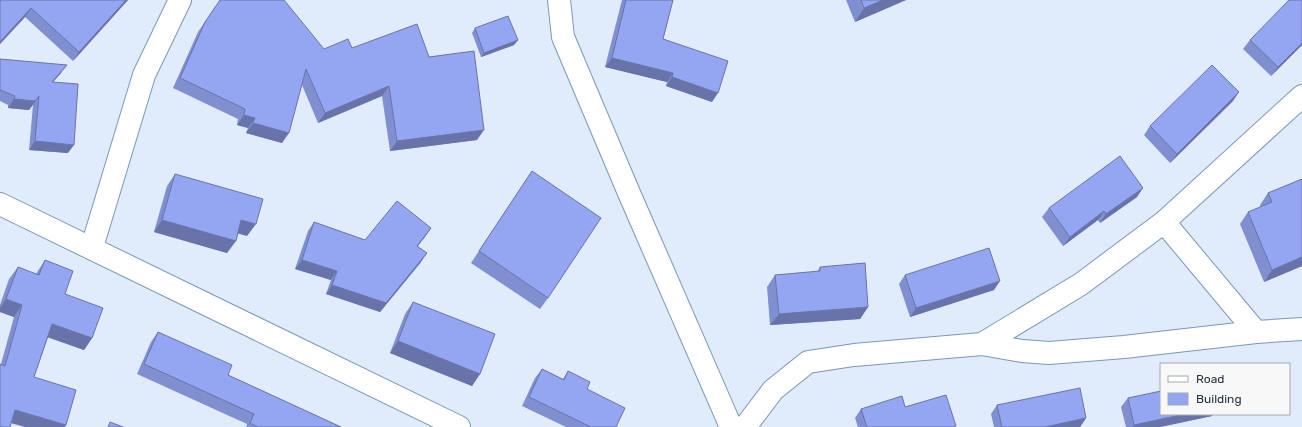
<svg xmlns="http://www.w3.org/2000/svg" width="1302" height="427" viewBox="0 0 1302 427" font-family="Rubik,sans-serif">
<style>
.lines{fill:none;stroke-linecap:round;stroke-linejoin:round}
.street-casing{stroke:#7a97b9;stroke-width:24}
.street{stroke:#fff;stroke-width:22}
.wall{fill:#7f8fd0}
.shaded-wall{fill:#6874a9}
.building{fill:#94a6f2;stroke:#6874a9}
</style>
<rect width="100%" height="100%" fill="#e0ecfb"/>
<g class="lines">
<defs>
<path id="street" d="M 559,0 L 563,37 L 629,193 L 731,427
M 0,204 L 459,427
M 1164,222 L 1256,332
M 92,247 L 144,75 L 180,0
M 982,344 L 1022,351 L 1049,353 L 1124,347 L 1256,332 L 1302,329
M 745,427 L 773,390 L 808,362 L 854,355 L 982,344 L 1081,284 L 1164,222 L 1302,96"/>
</defs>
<use href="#street" class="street-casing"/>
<use href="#street" class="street"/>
</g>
<path class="wall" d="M 0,0 L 128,0 L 73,61 L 25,17 L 0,44 Z
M 220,0 L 324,49 L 352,48 L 429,57 L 477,140 L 390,151 L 382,96 L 318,123 L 302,85 L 282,143 L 246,133 L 248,128 L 237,125 L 238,119 L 173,88 L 198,32 Z
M 622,0 L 673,0 L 663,39 L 712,102 L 666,86 L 667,82 L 605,67 Z
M 846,0 L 906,0 L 855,22 Z
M 475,28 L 518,40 L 514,45 L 481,57 L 472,33 Z
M 1250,40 L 1302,45 L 1271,76 L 1243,49 Z
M 0,59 L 61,73 L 53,82 L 68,153 L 29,150 L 33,105 L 29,110 L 8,108 L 8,105 L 0,101 Z
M 1233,101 L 1170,163 L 1144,135 L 1150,126 Z
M 532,171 L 548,298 L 540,309 L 471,263 Z
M 175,174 L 247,236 L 238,233 L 227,253 L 154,232 L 167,186 Z
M 1302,179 L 1302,266 L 1264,282 L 1240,224 L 1248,212 L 1261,207 L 1260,205 L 1268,193 Z
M 1137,197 L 1100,223 L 1098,220 L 1063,246 L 1042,217 L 1049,208 Z
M 314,222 L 365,240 L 431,228 L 418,246 L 421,262 L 380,312 L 326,294 L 331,280 L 295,269 L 308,231 Z
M 45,260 L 65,294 L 92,338 L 84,350 L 48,337 L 34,377 L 66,425 L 1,364 L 14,317 L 0,312 L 0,305 L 9,279 L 18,267 L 36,274 Z
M 820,267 L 868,307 L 860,319 L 770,325 L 767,287 L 775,275 L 817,272 Z
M 905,275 L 994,290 L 910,317 L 899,284 Z
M 413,302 L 480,374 L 472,386 L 390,353 L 405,314 Z
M 158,332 L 228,375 L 341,427 L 246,427 L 247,424 L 137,374 L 151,342 Z
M 542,369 L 563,379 L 568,371 L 587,389 L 616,427 L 566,427 L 522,406 L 535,378 Z
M 1128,398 L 1161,414 L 1213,414 L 1212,416 L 1160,427 L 1126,427 L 1121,407 Z
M 997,405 L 1086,418 L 1080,427 L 994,427 L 991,414 Z
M 905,407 L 955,427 L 858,427 L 855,418 L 861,409 Z"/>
<path class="shaded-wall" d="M 126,0 L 128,0 L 73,61 L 79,52 Z
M 883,0 L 906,0 L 855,22 L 864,8 Z
M 31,8 L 25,17 L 0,44 L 0,42 Z
M 518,40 L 514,45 L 481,57 L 484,53 Z
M 1302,43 L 1302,45 L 1271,76 L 1278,67 Z
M 612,58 L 673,73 L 667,82 L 605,67 Z
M 67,65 L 61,73 L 45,91 L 52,82 Z
M 672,77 L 718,93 L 712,102 L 666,86 Z
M 389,86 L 382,96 L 318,123 L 325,113 Z
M 1239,92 L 1233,101 L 1170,163 L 1177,154 Z
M 39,96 L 29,110 L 8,108 L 14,99 Z
M 244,115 L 255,118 L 248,128 L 237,125 Z
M 253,123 L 289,133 L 282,143 L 246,133 Z
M 484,130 L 477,140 L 390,151 L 397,141 Z
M 35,141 L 74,145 L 68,153 L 29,150 Z
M 1143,188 L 1137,197 L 1100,223 L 1106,214 Z
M 1104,211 L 1098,220 L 1063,246 L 1070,237 Z
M 162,220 L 236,241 L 227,253 L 154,232 Z
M 241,220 L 256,224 L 247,236 L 233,232 Z
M 431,228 L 425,237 L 411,254 L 417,246 Z
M 427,253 L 421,262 L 380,312 L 326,294 L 332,285 Z
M 1302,257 L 1302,266 L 1264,282 L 1272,270 Z
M 302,260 L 337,271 L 331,280 L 295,269 Z
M 1000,281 L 994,290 L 910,317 L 916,308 Z
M 6,299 L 22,305 L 14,317 L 0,312 L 0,308 Z
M 868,307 L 860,319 L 770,325 L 779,314 Z
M 52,324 L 92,338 L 84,350 L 44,336 Z
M 398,341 L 480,374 L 472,386 L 390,353 Z
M 15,410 L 66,425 L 65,427 L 25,427 L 7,422 Z
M 1185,414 L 1213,414 L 1212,416 L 1160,427 L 1132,427 L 1134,425 Z
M 1086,418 L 1080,427 L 1045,427 Z"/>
<path class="building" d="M 0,0 L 126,0 L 79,52 L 31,8 L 0,42 Z
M 220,0 L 284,0 L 324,49 L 348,39 L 352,48 L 417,24 L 429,57 L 474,51 L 484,130 L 397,141 L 389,86 L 325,113 L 306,69 L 289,133 L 253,123 L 255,118 L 244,115 L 245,109 L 180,78 L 205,22 Z
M 626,0 L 673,0 L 663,39 L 728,61 L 718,93 L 672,77 L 673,73 L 612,58 Z
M 861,0 L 883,0 L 864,8 Z
M 1289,0 L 1302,0 L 1302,43 L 1278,67 L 1250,40 Z
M 508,16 L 518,40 L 484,53 L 475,28 Z
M 0,59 L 67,65 L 52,82 L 78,84 L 74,145 L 35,141 L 39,96 L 35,101 L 14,99 L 15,96 L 0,90 Z
M 1212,65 L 1239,92 L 1177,154 L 1150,126 Z
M 1120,156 L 1143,188 L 1106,214 L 1104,211 L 1070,237 L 1049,208 Z
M 532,171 L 601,218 L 548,298 L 479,251 Z
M 175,174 L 263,199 L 256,224 L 241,220 L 236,241 L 162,220 Z
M 1302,179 L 1302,257 L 1272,270 L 1248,212 L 1272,202 L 1268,193 Z
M 397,201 L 431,228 L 417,246 L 427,253 L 386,303 L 332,285 L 337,271 L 302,260 L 314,222 L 365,240 Z
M 989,248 L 1000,281 L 916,308 L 905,275 Z
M 45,260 L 73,271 L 65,294 L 103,308 L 92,338 L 52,324 L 34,377 L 76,390 L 66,425 L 15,410 L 10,427 L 0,427 L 0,364 L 5,366 L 22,305 L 6,299 L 18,267 L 39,275 Z
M 865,263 L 868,307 L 779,314 L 775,275 L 820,271 L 820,267 Z
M 413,302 L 495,334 L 480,374 L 398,341 Z
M 158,332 L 232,365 L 228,375 L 341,427 L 258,427 L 250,423 L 254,414 L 144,364 Z
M 542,369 L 564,380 L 568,371 L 590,382 L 587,389 L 625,408 L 616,427 L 591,427 L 529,397 Z
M 1080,388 L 1086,418 L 1045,427 L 1002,427 L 997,405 Z
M 1161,391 L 1161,414 L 1185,414 L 1134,425 L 1128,398 Z
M 946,395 L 956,426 L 952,427 L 867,427 L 861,409 L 902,396 L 905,407 Z
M 110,422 L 123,427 L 108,427 Z"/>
<rect x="1160" y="363" width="130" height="52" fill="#f8f8f8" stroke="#a4a9af"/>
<rect x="1168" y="376" width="20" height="6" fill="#ffffff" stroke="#a4a9af"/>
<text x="1196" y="383" font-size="12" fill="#273341">Road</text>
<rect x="1168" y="393" width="20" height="12" fill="#94a6f2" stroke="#a4a9af"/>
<text x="1196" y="403" font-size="12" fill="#273341">Building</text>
</svg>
